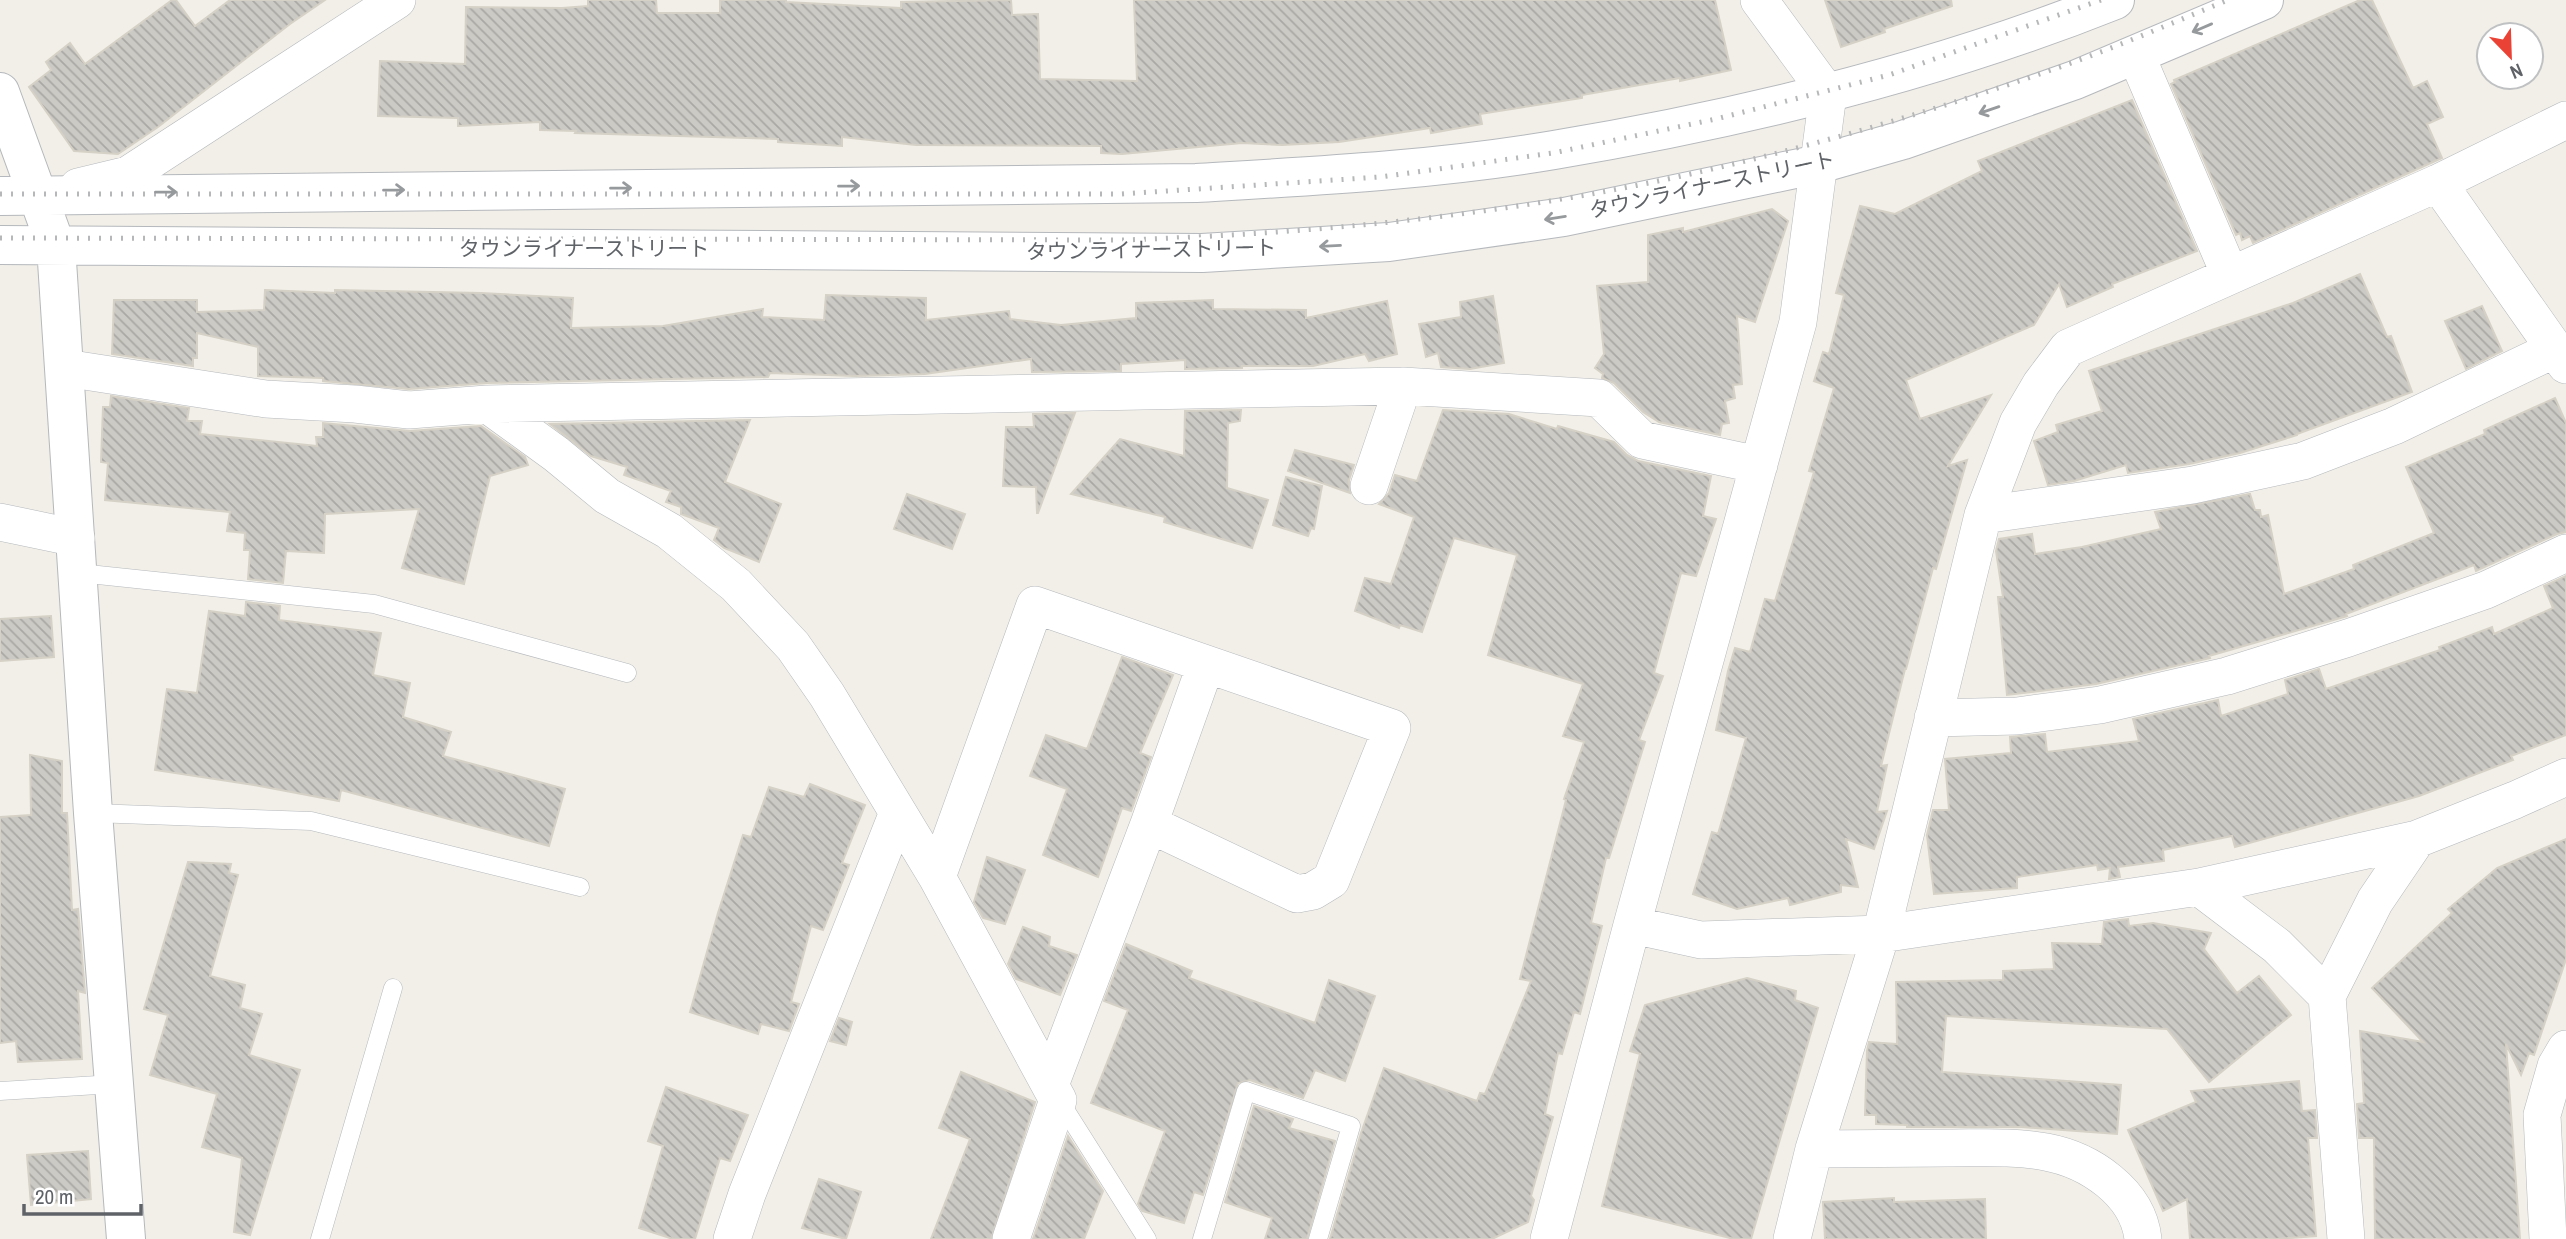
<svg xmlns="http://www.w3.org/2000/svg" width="2566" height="1239" viewBox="0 0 2566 1239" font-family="'Archivo Narrow','Noto Sans JP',sans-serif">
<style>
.building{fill:url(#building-back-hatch);stroke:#d6d1c6;stroke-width:2}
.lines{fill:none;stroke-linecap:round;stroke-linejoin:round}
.service-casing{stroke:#b5b8bc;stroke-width:19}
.minor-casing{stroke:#b5b8bc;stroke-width:38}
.tertiary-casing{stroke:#b5b8bc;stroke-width:40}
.service{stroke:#fff;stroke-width:18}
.minor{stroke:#fff;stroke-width:37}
.tertiary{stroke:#fff;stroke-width:38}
.rail{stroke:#b6b7b8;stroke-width:5;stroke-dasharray:2 9;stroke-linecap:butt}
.oneway{stroke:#979a9d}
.labels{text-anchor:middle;stroke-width:5;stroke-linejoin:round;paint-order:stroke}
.street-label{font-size:21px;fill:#5f6368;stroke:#fff}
</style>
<defs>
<pattern id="building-back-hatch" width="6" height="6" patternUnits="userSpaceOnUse" patternTransform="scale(1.75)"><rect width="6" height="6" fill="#cccac5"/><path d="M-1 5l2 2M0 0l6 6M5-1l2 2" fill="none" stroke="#a9a8a4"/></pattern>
</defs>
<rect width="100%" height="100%" fill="#f1efe8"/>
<path class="building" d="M 172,0 L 176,0 L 195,26 L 230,0 L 325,0 L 290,24 L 158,127 L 118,154 L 74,151 L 29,87 L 51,70 L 46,62 L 70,43 L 85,64 Z
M 588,0 L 656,0 L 657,13 L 720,13 L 720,0 L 786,0 L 786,2 L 901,8 L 901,2 L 1011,0 L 1012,15 L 1038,14 L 1040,79 L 1137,81 L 1134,0 L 1715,0 L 1731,70 L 1680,81 L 1680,78 L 1582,95 L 1582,98 L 1480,114 L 1482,124 L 1431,133 L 1430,128 L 1339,142 L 1282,145 L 1242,143 L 1122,154 L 1101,153 L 1101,146 L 916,145 L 842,137 L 842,146 L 778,142 L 778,139 L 575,133 L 576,131 L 540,130 L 540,122 L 458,126 L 458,118 L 378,116 L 380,61 L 465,64 L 466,7 L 562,8 L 588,6 Z
M 1825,0 L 1951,0 L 1952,6 L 1884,29 L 1885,32 L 1841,47 Z
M 2360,0 L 2372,0 L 2413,88 L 2427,81 L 2443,117 L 2427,124 L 2442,158 L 2253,243 L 2250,236 L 2242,240 L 2240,233 L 2236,235 L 2171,84 L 2175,82 L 2174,80 Z
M 2132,100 L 2197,251 L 2112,284 L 2113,287 L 2067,307 L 2059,284 L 2034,325 L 1906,380 L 1920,419 L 1991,395 L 1948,466 L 1967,460 L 1936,569 L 1933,568 L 1906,669 L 1905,669 L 1881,766 L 1887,765 L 1877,812 L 1887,811 L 1874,849 L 1846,839 L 1858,887 L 1841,885 L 1841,892 L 1790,905 L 1788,898 L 1737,909 L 1693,894 L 1712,832 L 1718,834 L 1746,738 L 1716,730 L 1728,671 L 1735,648 L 1750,652 L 1765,599 L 1775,601 L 1814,472 L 1809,471 L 1834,388 L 1814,381 L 1823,352 L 1829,354 L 1844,295 L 1836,293 L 1860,206 L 1895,214 L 1982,171 L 1978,161 Z
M 1772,209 L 1788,221 L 1755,322 L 1737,316 L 1742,384 L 1733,385 L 1735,398 L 1725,401 L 1729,423 L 1722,424 L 1720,435 L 1659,422 L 1643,412 L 1614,383 L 1602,378 L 1603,374 L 1595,368 L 1604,354 L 1597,286 L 1648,282 L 1648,235 L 1683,228 L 1683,232 Z
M 2360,274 L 2387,337 L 2391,336 L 2412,392 L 2297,434 L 2297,435 L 2240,453 L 2189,464 L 2128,473 L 2126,465 L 2074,481 L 2048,485 L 2034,441 L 2058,432 L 2056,425 L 2102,411 L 2089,371 L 2293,303 Z
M 265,290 L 335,293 L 335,290 L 481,293 L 573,298 L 571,328 L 663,326 L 763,309 L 762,317 L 824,320 L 826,295 L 926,298 L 926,320 L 1009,311 L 1010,319 L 1061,325 L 1136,318 L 1136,303 L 1213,300 L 1213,309 L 1306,310 L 1306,318 L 1387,301 L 1397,354 L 1369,361 L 1365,354 L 1313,366 L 1242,366 L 1242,368 L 1185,369 L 1185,360 L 1121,364 L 1121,371 L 1032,372 L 1031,359 L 925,374 L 855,376 L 770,373 L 768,377 L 487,383 L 409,389 L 323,381 L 323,378 L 258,376 L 258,347 L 197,333 L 197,358 L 193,358 L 193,366 L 112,354 L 114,300 L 197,300 L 197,312 L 264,310 Z
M 1493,296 L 1504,363 L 1470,369 L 1441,367 L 1438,353 L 1426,357 L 1419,324 L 1461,317 L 1460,302 Z
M 2482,306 L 2502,351 L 2466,369 L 2445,321 Z
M 111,396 L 189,408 L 187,421 L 202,421 L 200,434 L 317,446 L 316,437 L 323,437 L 323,423 L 410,431 L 481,426 L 525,457 L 528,465 L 490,476 L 464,584 L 402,568 L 419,509 L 325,514 L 324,553 L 286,551 L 283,583 L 248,579 L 250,550 L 244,550 L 245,533 L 227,531 L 230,512 L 105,500 L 108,463 L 101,462 L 103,407 L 110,407 Z
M 2555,398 L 2566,423 L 2566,532 L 2557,534 L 2476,571 L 2474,565 L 2346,614 L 2347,616 L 2209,656 L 2210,658 L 2096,684 L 2007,695 L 1998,597 L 2003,597 L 1996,551 L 1999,539 L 2032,534 L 2035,554 L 2082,547 L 2161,529 L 2155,512 L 2250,494 L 2255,510 L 2260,510 L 2261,517 L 2268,515 L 2284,594 L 2354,569 L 2353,565 L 2434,533 L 2406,467 L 2485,434 L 2484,430 Z
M 1241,410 L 1240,421 L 1228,423 L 1227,488 L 1268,500 L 1252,548 L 1164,522 L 1165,517 L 1071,494 L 1120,439 L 1184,456 L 1185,411 Z
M 1443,410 L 1509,414 L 1557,429 L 1558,426 L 1614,442 L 1627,455 L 1638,461 L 1711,476 L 1703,516 L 1716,519 L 1696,576 L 1681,573 L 1654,673 L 1663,676 L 1639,740 L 1645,742 L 1609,858 L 1606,858 L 1591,923 L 1602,926 L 1580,1014 L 1574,1012 L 1562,1054 L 1558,1053 L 1545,1114 L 1553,1117 L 1531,1196 L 1534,1200 L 1528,1222 L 1492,1239 L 1330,1239 L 1361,1133 L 1384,1068 L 1477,1101 L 1480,1093 L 1485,1094 L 1531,981 L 1520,979 L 1566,800 L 1564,799 L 1584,742 L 1563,736 L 1583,684 L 1488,655 L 1517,555 L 1454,538 L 1422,632 L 1400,625 L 1399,628 L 1355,611 L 1365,578 L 1391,584 L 1414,517 L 1379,504 L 1389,493 L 1395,475 L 1417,481 Z
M 1075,413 L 1038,513 L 1037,513 L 1036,487 L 1003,486 L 1006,427 L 1034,427 L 1033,414 Z
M 750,420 L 725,482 L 781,504 L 759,562 L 724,548 L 714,540 L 719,528 L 681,514 L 681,507 L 666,502 L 671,491 L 624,475 L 627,467 L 591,456 L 550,424 Z
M 1295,450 L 1354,465 L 1349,480 L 1350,493 L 1288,471 Z
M 1286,477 L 1322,486 L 1314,529 L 1311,528 L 1308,536 L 1273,525 Z
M 907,494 L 965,514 L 952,549 L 894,529 Z
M 2566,576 L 2566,735 L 2511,756 L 2513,760 L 2419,796 L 2235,847 L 2232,836 L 2163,850 L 2164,861 L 2118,867 L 2120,877 L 2109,879 L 2110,868 L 2098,870 L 2097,865 L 2017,877 L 2017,888 L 1934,894 L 1927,835 L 1933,810 L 1949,810 L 1945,759 L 2011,753 L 2010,737 L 2045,734 L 2047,752 L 2139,741 L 2133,719 L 2218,700 L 2221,716 L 2288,694 L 2285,680 L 2319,669 L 2326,689 L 2440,650 L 2439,647 L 2492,627 L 2494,634 L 2553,608 L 2544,586 Z
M 246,602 L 280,606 L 279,620 L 381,633 L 373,675 L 410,683 L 403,717 L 451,732 L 443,756 L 565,789 L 549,846 L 341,790 L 339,801 L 254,785 L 155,770 L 167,689 L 197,693 L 209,611 L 245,616 Z
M 51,616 L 54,657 L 0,661 L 0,619 Z
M 1122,657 L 1173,675 L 1140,753 L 1151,757 L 1131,811 L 1122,808 L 1098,877 L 1043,855 L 1067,789 L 1030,776 L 1046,735 L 1087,749 Z
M 30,755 L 62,761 L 62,813 L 67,813 L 72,910 L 78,909 L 85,993 L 78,991 L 82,1059 L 18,1062 L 16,1041 L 0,1043 L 0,817 L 31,815 Z
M 810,784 L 865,805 L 842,863 L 849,865 L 823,930 L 811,926 L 791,1002 L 799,1004 L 789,1031 L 761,1024 L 758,1034 L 690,1012 L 718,913 L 743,835 L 751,837 L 769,787 L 804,797 Z
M 2566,839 L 2566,959 L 2534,1055 L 2529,1053 L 2521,1075 L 2506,1044 L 2520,1239 L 2375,1239 L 2374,1138 L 2359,1138 L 2357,1104 L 2364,1103 L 2360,1031 L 2423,1042 L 2372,988 L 2452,913 L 2448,909 L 2497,868 Z
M 987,857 L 1025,870 L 1005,924 L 983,918 L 974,902 Z
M 188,862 L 231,864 L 229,873 L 238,875 L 210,976 L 245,985 L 240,1008 L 262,1014 L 249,1055 L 300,1070 L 250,1235 L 234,1232 L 242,1158 L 202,1147 L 217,1094 L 150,1075 L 168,1015 L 144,1009 Z
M 2128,919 L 2129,926 L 2153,923 L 2211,933 L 2204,949 L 2237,993 L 2259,976 L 2291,1015 L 2209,1082 L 2167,1029 L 1946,1016 L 1942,1072 L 2121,1085 L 2117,1134 L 2022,1127 L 1907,1127 L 1907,1125 L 1876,1124 L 1876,1115 L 1865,1115 L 1867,1051 L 1869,1042 L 1897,1044 L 1896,982 L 2003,980 L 2003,971 L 2054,969 L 2052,943 L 2102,944 L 2104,922 Z
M 1023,927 L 1050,937 L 1049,946 L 1077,955 L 1060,995 L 1016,979 L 1008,964 Z
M 1126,944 L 1192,971 L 1189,978 L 1315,1023 L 1329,980 L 1375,996 L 1345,1081 L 1315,1070 L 1303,1098 L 1250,1080 L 1238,1083 L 1203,1195 L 1194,1192 L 1184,1223 L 1142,1211 L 1138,1204 L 1165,1131 L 1091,1103 L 1128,1010 L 1104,1001 Z
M 1747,978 L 1796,991 L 1795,1000 L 1818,1008 L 1751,1239 L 1734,1239 L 1602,1206 L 1640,1054 L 1630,1051 L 1645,1005 Z
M 839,1018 L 852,1022 L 846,1045 L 830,1041 Z
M 961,1072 L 1035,1102 L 991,1239 L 931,1239 L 970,1139 L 939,1128 Z
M 2299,1081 L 2302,1111 L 2315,1110 L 2317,1138 L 2308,1138 L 2316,1236 L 2277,1239 L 2190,1239 L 2187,1199 L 2163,1211 L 2128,1130 L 2196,1102 L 2191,1091 Z
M 666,1087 L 748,1115 L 730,1161 L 720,1158 L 695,1239 L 673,1239 L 639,1228 L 663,1146 L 648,1141 Z
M 1254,1106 L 1293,1119 L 1289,1128 L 1335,1141 L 1307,1239 L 1265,1239 L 1272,1218 L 1225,1202 Z
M 1068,1136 L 1103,1191 L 1084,1239 L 1033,1239 Z
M 88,1151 L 91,1199 L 31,1205 L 27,1155 Z
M 819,1179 L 861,1192 L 846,1239 L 802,1228 Z
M 1894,1198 L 1894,1202 L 1985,1199 L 1986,1239 L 1825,1239 L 1823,1202 Z"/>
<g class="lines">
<defs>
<path id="service" d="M 79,573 L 374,604 L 627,673
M 93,813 L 311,821 L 580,887
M 0,1091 L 114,1084
M 1059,1100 L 1147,1239
M 320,1239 L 393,988
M 1202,1239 L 1246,1091 L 1351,1126 L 1318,1239"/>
<path id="minor" d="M 2136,55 L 2230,275
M 2438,183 L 2566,365
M 78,187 L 128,175 L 397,0
M 65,368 L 266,399 L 355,404 L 409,410 L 487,404 L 1403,386 L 1599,398 L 1642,440 L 1759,465
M 487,404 L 556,454 L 607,496 L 669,531 L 736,585 L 793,646 L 827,695 L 937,877 L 1058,1100 L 1011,1239
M 1369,486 L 1403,386
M 1983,515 L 2193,485 L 2303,461 L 2394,426 L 2555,349
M 0,522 L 76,538
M 1933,718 L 2017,716 L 2100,705 L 2227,676 L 2348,638 L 2486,590 L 2566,553
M 937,877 L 1035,605 L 1392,728 L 1331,880 L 1313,891 L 1297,894 L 1149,824
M 2199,887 L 2277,946 L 2327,996
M 1632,925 L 1701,940 L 1881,934 L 2199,887 L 2417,839 L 2515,800 L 2566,777
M 1050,1085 L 1149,824 L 1206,664
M 1814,1149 C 1859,1149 1904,1148 1949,1148 C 1981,1148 2014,1146 2046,1152 C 2089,1160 2138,1192 2143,1239
M 732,1239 L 747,1194 L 897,815
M 1549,1239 L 1632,925 L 1798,322 L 1828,94 L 1759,0
M 1792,1239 L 1814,1149 L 1881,934 L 1983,515 L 2018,423 L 2041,384 L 2068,348 L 2438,183 L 2566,120
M 2346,1239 L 2327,996 L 2375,901 L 2417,839
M 2548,1239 L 2542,1115 L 2556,1066 L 2566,1049"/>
<path id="tertiary" d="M 0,92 L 56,246 L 93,813 L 126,1239
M 0,196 L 1196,183 C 1315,176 1436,170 1554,150 C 1745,118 1935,72 2115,0
M 0,245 L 1202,253 L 1389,242 L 1564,217 L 1819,164 L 1903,140 L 2075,80 L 2264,0"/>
</defs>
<use href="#service" class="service-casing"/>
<use href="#minor" class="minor-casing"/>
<use href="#tertiary" class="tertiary-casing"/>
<use href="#service" class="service"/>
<use href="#minor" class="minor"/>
<use href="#tertiary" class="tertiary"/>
<path class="rail" d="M 0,194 L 1121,194 L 1380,177 L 1553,153 L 1716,119 L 1889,75 L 2101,0
M 0,238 L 1123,240 C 1326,233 1532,213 1729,165 C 1846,137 1961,102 2074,62 C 2126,43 2177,21 2228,0"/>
</g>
<defs><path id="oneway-shaft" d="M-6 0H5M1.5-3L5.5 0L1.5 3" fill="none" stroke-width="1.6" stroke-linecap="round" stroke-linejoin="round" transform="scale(1.75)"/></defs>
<g class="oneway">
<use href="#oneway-shaft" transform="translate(2202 28) rotate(157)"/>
<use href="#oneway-shaft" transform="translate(1989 110) rotate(161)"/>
<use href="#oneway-shaft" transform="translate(849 186) rotate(-1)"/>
<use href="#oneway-shaft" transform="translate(621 188) rotate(-1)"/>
<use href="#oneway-shaft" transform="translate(394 190) rotate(-1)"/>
<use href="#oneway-shaft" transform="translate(166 192) rotate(-1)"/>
<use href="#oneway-shaft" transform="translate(1555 218) rotate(171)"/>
<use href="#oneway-shaft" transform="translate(1330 246) rotate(177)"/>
</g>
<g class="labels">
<g class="street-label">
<text transform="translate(1712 185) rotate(-12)" y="7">タウンライナーストリート</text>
<text x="584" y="256">タウンライナーストリート</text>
<text transform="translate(1151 250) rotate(-1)" y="7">タウンライナーストリート</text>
</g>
</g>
<g transform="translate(2510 56) rotate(157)"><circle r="33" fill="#ffffff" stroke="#bfc1c3" stroke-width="2"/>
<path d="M0-5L12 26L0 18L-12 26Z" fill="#ea4335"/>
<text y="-10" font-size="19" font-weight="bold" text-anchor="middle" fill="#5f6368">N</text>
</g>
<path d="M24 1204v10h117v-10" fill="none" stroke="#5f6368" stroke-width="3.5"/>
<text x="35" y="1204" font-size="21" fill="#5f6368" stroke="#ffffff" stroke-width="5" paint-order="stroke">20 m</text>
</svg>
